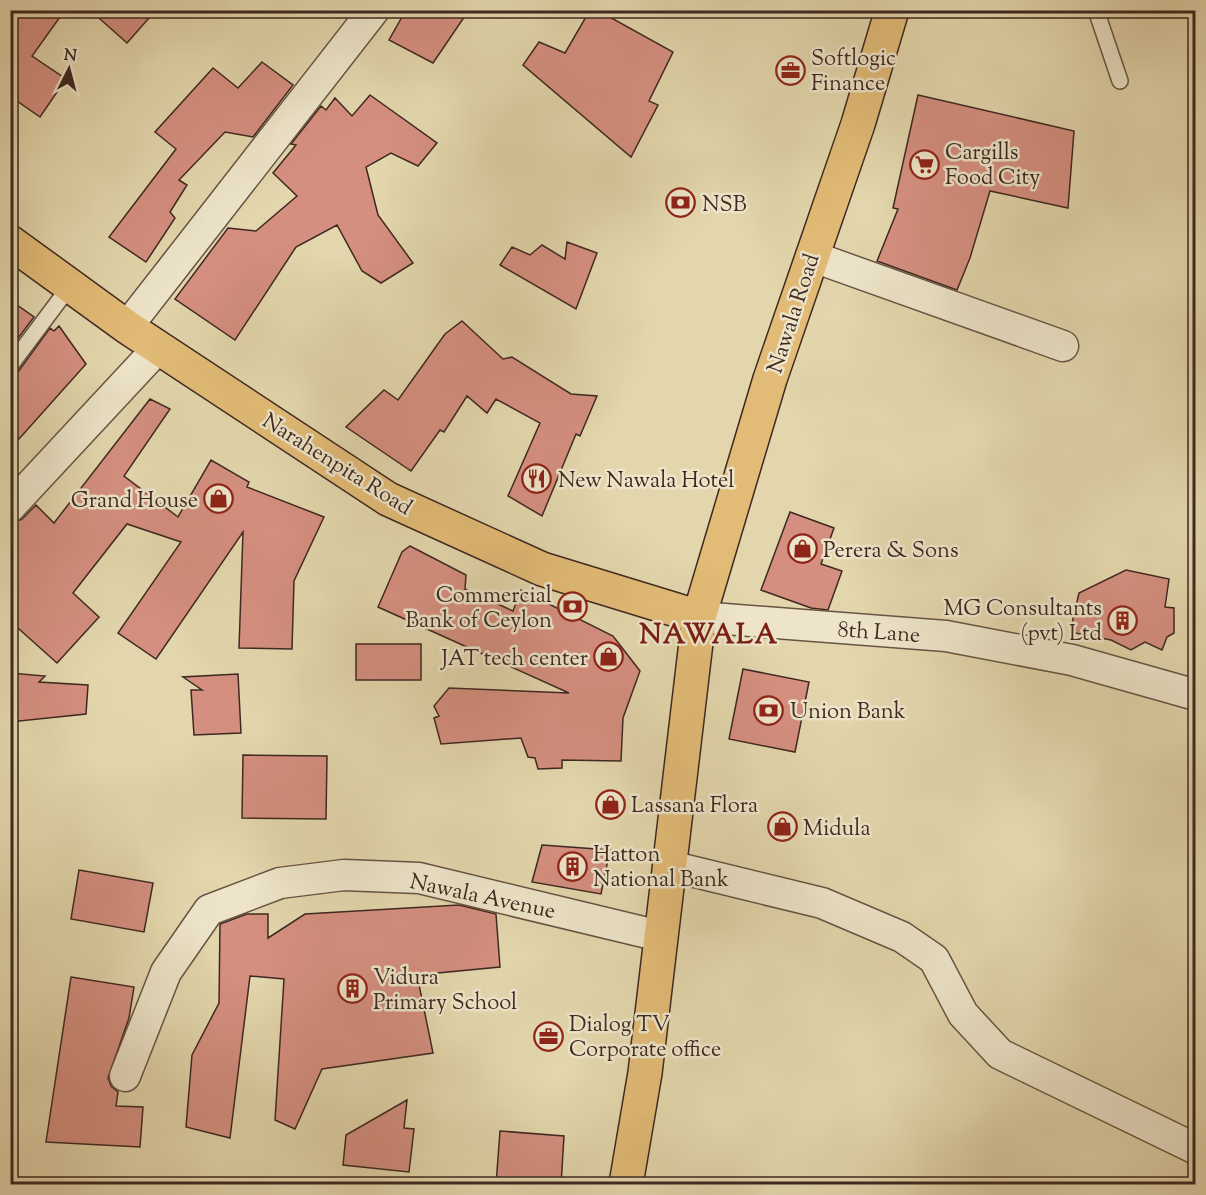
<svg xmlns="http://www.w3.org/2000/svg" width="1206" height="1195" viewBox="0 0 1206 1195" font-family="'Sorts Mill Goudy',serif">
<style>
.building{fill:#d58f80;stroke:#3e2821;stroke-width:1.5}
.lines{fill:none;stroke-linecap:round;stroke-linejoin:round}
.lane-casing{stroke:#675444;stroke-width:18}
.street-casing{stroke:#675444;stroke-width:33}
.primary-casing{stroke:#3e2821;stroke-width:36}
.lane{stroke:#ede4c9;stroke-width:15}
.street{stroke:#ede4c9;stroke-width:30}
.primary{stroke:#e2bb76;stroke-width:33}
.labels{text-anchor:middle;stroke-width:5;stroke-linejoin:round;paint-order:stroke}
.poi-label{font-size:22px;fill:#3e2821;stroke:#ede4c9;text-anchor:start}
.street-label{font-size:22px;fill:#3e2821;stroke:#ede4c9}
.district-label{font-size:28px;font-weight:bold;letter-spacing:1.5px;fill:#7a1f14;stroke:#ede4c9}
</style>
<rect width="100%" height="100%" fill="#e3d6ac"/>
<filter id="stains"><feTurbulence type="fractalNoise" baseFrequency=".00333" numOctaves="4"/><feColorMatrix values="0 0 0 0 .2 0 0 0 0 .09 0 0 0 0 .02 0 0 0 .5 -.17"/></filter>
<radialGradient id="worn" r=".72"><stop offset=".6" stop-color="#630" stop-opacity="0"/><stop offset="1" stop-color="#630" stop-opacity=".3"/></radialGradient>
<path class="building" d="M 10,10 L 65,10 L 32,56 L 66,79 L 40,117 L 10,96 Z
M 90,10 L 156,10 L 127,43 Z
M 406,10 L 469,10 L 433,63 L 389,40 Z
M 590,10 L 597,10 L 673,52 L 649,101 L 658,105 L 631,157 L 523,65 L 539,42 L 565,53 Z
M 262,62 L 293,85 L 253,137 L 225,132 L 179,180 L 187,185 L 170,212 L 175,218 L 146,262 L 109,237 L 176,149 L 155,132 L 213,68 L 238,88 Z
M 370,95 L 437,143 L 418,166 L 391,153 L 366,167 L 378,215 L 413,263 L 381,283 L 362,271 L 337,225 L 296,247 L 235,340 L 175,299 L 228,228 L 256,231 L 297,196 L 273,173 L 296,145 L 291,144 L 321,106 L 326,110 L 335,98 L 352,116 Z
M 918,95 L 1074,131 L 1068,208 L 990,191 L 970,258 L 957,290 L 877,261 L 898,209 L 893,208 Z
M 567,242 L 597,253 L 576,309 L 500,265 L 512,247 L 530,255 L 542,245 L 565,259 Z
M 10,300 L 34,317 L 10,349 Z
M 462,321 L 503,359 L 512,357 L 571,394 L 597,396 L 580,436 L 576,434 L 542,516 L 508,496 L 540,423 L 496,399 L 487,413 L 467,396 L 444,432 L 440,430 L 411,471 L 346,427 L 384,390 L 398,400 L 445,334 Z
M 59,326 L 86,364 L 10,449 L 10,376 L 18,372 L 50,328 L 54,331 Z
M 150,399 L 170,409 L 124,476 L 178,517 L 211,460 L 249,482 L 247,487 L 324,517 L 294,581 L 292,649 L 239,648 L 243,532 L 156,659 L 118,633 L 181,542 L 127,524 L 73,593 L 99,617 L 57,663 L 10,621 L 10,524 L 22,519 L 36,505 L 54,523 Z
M 790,512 L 834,528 L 821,564 L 842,571 L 828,610 L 811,608 L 761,590 Z
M 410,546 L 466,575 L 465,589 L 513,611 L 521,590 L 613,636 L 640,671 L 623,718 L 621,761 L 562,760 L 562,768 L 538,769 L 535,758 L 528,757 L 521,738 L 441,744 L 434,718 L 439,716 L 434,706 L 449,688 L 569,693 L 378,607 L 402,552 Z
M 1126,570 L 1169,579 L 1165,607 L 1174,608 L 1174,633 L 1167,637 L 1162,650 L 1145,642 L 1131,650 L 1111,640 L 1070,632 L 1079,593 Z
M 356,644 L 421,644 L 421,680 L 356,680 Z
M 743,669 L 809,682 L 795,752 L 729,739 Z
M 10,673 L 45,676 L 39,682 L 88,685 L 86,714 L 10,722 Z
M 238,674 L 241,733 L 194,735 L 191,690 L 202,690 L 183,677 Z
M 243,755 L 327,756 L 326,819 L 242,818 Z
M 542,845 L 610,850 L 601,894 L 532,882 Z
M 79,870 L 153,883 L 144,932 L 71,919 Z
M 459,905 L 496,914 L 500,967 L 417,975 L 433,1053 L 322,1069 L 295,1129 L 275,1120 L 284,979 L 250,976 L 230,1138 L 186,1127 L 192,1055 L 219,1003 L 220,924 L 247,914 L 268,914 L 268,938 L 305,914 Z
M 71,977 L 134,987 L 129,1018 L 108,1078 L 111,1086 L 118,1092 L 116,1106 L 143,1107 L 140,1147 L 46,1142 Z
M 407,1100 L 404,1128 L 414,1129 L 409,1172 L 343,1165 L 346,1135 Z
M 500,1131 L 564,1136 L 561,1185 L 496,1185 Z"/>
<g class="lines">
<defs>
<path id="lane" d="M 1096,10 L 1120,81
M 10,366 L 70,286"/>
<path id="street" d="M 811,256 L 1063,346
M 127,327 L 374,10
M 10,507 L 158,348
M 699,617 L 946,636 L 1072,660 L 1196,695
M 670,866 L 822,903 L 902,937 L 934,959 L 963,1014 L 1000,1054 L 1196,1149
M 125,1076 L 166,972 L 209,910 L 280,883 L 344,875 L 419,878 L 660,936"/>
<path id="primary" d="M 10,242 L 127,327 L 388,499 L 542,569 L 699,617
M 626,1184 L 645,1073 L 699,617 L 770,379 L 858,124 L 892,10"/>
</defs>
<use href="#lane" class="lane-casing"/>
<use href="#street" class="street-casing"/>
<use href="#primary" class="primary-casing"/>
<use href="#lane" class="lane"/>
<use href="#street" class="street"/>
<use href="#primary" class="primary"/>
</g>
<defs>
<symbol id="office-ring" viewBox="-11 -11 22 22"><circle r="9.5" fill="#ede4c9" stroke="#8f2418" stroke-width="1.5"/><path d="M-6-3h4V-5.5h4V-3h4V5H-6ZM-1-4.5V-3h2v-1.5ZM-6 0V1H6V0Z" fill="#8f2418"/></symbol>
<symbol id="supermarket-ring" viewBox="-11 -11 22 22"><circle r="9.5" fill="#ede4c9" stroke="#8f2418" stroke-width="1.5"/><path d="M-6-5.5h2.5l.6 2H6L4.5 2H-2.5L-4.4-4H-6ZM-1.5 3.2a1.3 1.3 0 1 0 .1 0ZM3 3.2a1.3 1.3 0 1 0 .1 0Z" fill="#8f2418"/></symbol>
<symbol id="bank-ring" viewBox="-11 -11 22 22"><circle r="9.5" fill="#ede4c9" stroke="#8f2418" stroke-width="1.5"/><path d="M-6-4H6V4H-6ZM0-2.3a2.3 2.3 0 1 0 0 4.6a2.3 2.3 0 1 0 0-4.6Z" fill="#8f2418"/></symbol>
<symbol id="restaurant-ring" viewBox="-11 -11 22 22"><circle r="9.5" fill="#ede4c9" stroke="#8f2418" stroke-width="1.5"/><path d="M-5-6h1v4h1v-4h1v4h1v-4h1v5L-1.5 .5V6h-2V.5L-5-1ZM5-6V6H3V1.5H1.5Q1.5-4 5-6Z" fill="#8f2418"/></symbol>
<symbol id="shop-ring" viewBox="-11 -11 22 22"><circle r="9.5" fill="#ede4c9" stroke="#8f2418" stroke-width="1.5"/><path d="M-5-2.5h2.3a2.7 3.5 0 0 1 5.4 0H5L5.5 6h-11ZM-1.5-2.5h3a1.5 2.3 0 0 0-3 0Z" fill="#8f2418"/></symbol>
<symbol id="building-ring" viewBox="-11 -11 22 22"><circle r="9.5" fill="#ede4c9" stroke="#8f2418" stroke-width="1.5"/><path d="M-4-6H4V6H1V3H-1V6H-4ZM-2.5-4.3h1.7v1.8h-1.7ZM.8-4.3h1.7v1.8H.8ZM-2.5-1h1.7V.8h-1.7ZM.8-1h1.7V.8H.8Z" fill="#8f2418"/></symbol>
</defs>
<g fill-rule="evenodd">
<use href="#office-ring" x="774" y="54" width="33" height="33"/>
<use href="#supermarket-ring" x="908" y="148" width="33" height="33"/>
<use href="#bank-ring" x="664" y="186" width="33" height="33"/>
<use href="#restaurant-ring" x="520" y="462" width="33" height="33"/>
<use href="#shop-ring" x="202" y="482" width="33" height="33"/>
<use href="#shop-ring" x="786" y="532" width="33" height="33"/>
<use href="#bank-ring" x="556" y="590" width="33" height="33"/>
<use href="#building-ring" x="1106" y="604" width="33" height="33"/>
<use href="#shop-ring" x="592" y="640" width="33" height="33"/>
<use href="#bank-ring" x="752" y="694" width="33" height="33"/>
<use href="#shop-ring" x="594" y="788" width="33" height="33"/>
<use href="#shop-ring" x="766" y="810" width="33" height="33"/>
<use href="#building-ring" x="556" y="850" width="33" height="33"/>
<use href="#building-ring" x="336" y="972" width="33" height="33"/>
<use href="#office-ring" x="532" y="1020" width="33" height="33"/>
</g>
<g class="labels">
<g class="poi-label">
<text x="811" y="65">Softlogic<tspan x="811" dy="25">Finance</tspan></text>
<text x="945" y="159">Cargills<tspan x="945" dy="25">Food City</tspan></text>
<text x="702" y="211">NSB</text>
<text x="558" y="487">New Nawala Hotel</text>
<text x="198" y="507" text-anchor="end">Grand House</text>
<text x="823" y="557">Perera &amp; Sons</text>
<text x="552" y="602" text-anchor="end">Commercial<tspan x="552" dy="25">Bank of Ceylon</tspan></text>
<text x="1102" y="615" text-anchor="end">MG Consultants<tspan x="1102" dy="25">(pvt) Ltd</tspan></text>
<text x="588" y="665" text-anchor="end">JAT tech center</text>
<text x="790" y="718">Union Bank</text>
<text x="631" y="812">Lassana Flora</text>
<text x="803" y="835">Midula</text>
<text x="593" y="861">Hatton<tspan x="593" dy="25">National Bank</tspan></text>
<text x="373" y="984">Vidura<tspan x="373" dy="25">Primary School</tspan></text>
<text x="569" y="1031">Dialog TV<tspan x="569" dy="25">Corporate office</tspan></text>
</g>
<g class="street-label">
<text transform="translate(792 313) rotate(-72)" y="8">Nawala Road</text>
<text transform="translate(338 463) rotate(32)" y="8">Narahenpita Road</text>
<text transform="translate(879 631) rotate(4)" y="8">8th Lane</text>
<text transform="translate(483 895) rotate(12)" y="8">Nawala Avenue</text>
</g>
<g class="district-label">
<text x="709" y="643">NAWALA</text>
</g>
</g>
<rect width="1206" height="1195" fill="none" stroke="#e3d6ac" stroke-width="36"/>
<rect x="12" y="12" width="1182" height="1171" fill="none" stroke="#3e2821" stroke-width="3"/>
<rect x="18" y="18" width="1170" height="1159" fill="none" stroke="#3e2821" stroke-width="1.5"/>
<g transform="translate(69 69) rotate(6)" stroke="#ede4c9" stroke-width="4.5" paint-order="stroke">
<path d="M0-4.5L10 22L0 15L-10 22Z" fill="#3e2821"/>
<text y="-9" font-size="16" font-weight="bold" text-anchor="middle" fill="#3e2821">N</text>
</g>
<rect width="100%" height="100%" filter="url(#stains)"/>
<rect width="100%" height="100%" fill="url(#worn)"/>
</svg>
